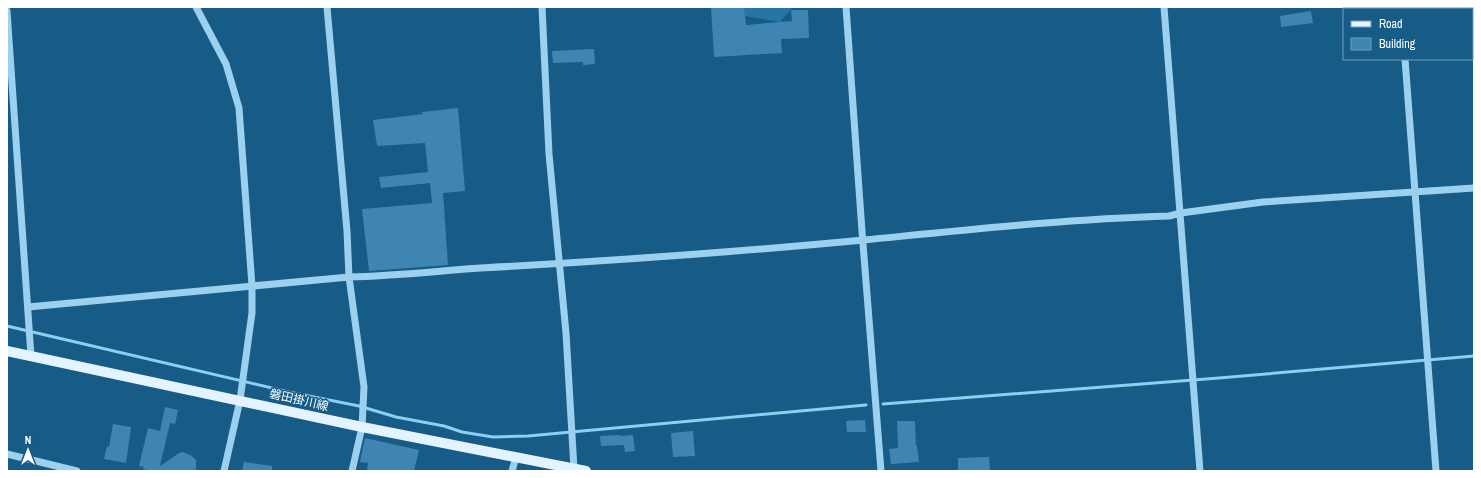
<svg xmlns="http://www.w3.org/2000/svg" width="1481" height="478" viewBox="0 0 1481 478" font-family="'Archivo Narrow','Noto Sans JP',sans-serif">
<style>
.green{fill:#2575a5}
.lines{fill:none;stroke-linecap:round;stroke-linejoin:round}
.stream{stroke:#8dcef1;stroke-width:3}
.building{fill:#3e86b1}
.minor{stroke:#9bd0ee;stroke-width:7}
.major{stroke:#e3f3ff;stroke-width:10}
.labels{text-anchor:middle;stroke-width:3;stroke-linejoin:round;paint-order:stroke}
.street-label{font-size:12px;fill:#fff;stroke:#165c87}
</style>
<rect width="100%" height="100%" fill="#165c87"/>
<path class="green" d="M 744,7 L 793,7 L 780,22 L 745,16 Z"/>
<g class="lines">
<path class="stream" d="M 7,326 L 289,392 L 359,406 L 396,417 L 444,426 L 462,432 L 493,437 L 528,436 L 866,405
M 883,404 L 1219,378 L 1474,356"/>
</g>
<path class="building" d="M 711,7 L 744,7 L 746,25 L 792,21 L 791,10 L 808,10 L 809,38 L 781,39 L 782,53 L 714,57 Z
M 1311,11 L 1313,23 L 1281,27 L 1280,16 Z
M 594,49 L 595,64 L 583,65 L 583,62 L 553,63 L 552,51 Z
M 458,108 L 465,191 L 443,193 L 448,265 L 369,271 L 362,209 L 432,203 L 430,183 L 381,188 L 379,177 L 428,172 L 425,143 L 377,146 L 373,120 L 423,114 L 422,112 Z
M 165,407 L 178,410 L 175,424 L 170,423 L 160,466 L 179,453 L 183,452 L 192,456 L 196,460 L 196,471 L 152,471 L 143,469 L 144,467 L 139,466 L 148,428 L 160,431 Z
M 865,420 L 866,432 L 847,432 L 846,421 Z
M 897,421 L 915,421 L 916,446 L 917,446 L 919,462 L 891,464 L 889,449 L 898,448 Z
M 113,424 L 131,427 L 126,463 L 104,459 L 107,446 L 109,447 Z
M 693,431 L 695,456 L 673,457 L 671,433 Z
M 620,435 L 620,436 L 633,435 L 635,451 L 625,452 L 624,445 L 601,446 L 600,436 Z
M 365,438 L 419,450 L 414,471 L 367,471 L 368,463 L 360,462 Z
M 989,457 L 990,470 L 958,471 L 958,458 Z
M 244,462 L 272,466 L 272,471 L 242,471 Z"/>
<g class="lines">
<path class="minor" d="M 196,7 L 226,64 L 239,108 L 252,286 L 252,313 L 240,400 L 224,471
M 327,7 L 347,231 L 349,277 L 364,387 L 362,427 L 352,471
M 542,7 L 549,154 L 566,333 L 574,469
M 846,7 L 862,231 L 881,471
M 1164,7 L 1200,471
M 1401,7 L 1401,9
M 7,11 L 31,356
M 1405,59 L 1436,471
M 28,307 L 349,277 C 394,276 437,271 481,268 C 609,261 737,252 864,240 C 966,230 1067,219 1169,216 L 1181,213 L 1263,202 L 1474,188
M 7,454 L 77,471
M 512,471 L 516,457"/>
<path class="major" d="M 7,351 L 362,427 L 586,471"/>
</g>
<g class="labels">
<g class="street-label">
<text transform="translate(299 400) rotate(13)" y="4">磐田掛川線</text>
</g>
</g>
<rect width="1481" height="478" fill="none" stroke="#ffffff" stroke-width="16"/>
<rect x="1343" y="8" width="130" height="52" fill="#165c87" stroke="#739db7"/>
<rect x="1351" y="21" width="20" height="6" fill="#e3f3ff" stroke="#739db7"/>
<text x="1379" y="28" font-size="12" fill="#ffffff">Road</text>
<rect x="1351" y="38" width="20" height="12" fill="#3e86b1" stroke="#739db7"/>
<text x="1379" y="48" font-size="12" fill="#ffffff">Building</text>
<g transform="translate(28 450)" stroke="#165c87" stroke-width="3" paint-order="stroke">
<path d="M0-3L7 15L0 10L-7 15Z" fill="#ffffff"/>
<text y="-6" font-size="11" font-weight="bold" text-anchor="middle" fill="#ffffff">N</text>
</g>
</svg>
